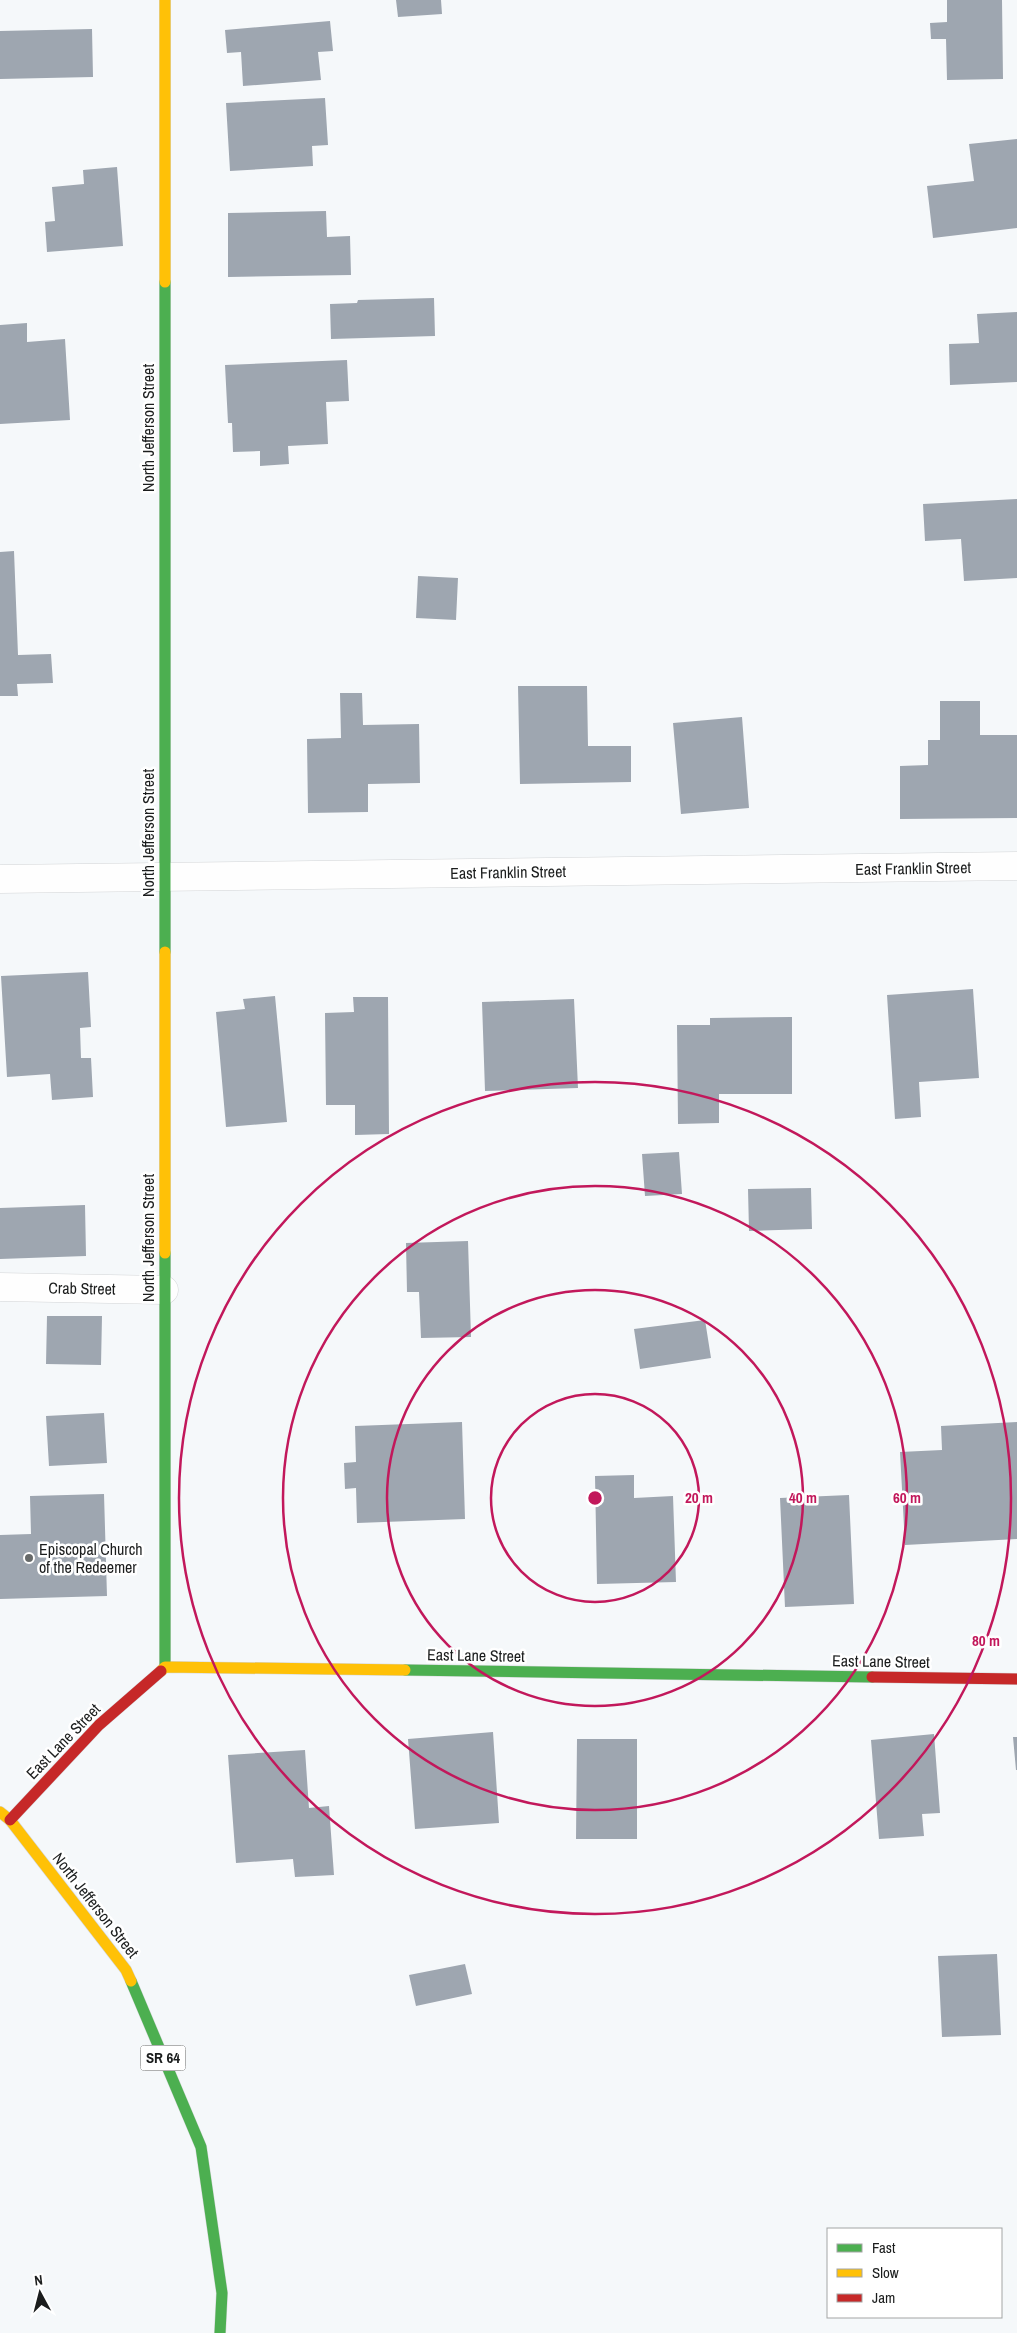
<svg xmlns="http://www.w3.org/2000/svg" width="1017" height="2333" viewBox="0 0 1017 2333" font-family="'Archivo Narrow',sans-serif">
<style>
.building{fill:#9ea6b0}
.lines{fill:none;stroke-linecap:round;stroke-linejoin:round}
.street-casing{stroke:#d3d5d7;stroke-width:29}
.fast-casing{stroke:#d3d5d7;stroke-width:12}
.slow-casing{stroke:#d3d5d7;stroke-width:12}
.jam-casing{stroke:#d3d5d7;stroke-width:12}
.street{stroke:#fefefe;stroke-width:28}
.fast{stroke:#4caf50;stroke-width:11}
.slow{stroke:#ffc107;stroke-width:11}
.jam{stroke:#c62828;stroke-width:11}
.ring{fill:none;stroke:#c2185b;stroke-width:2.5}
.poi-dot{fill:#676a6a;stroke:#fff;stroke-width:2}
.labels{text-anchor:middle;stroke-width:5;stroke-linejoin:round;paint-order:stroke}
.shield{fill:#fff;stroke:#5f6161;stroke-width:1}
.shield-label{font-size:15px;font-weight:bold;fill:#1b1d1d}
.street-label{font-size:16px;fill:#1b1d1d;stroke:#fff}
.poi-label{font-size:16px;fill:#1b1d1d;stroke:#fff;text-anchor:start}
.centre{fill:#c2185b;stroke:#fff;stroke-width:2.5}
.ring-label{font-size:15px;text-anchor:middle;font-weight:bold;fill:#c2185b;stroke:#fff;stroke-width:5;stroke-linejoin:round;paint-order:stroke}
</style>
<rect width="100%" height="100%" fill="#f5f8fa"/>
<path class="building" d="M 396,0 L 441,0 L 442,14 L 398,17 Z
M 947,0 L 1002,0 L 1003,79 L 947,80 L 946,39 L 931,39 L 930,23 L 947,22 Z
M 330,21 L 333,51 L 318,52 L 321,80 L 243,86 L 241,52 L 227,53 L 225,30 Z
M 92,29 L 93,77 L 0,79 L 0,31 Z
M 325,98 L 328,145 L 312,146 L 313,166 L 230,171 L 226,103 Z
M 1017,139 L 1017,228 L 933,238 L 927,186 L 974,181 L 969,144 Z
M 117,167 L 123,246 L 47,252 L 45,222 L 55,221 L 52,187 L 84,184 L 83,170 Z
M 326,211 L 327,237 L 350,236 L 351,275 L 228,277 L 228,213 Z
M 434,298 L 435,336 L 331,339 L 330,304 L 357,303 L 358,300 Z
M 1017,312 L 1017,382 L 950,385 L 949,344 L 979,343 L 977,314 Z
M 27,323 L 27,342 L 65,339 L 70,420 L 0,424 L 0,325 Z
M 347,360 L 349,401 L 326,402 L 328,444 L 288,446 L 289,464 L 260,466 L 260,451 L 233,452 L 232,423 L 228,423 L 225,365 Z
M 1017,499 L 1017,578 L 964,581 L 961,539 L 925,541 L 923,504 Z
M 14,551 L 18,655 L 51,654 L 53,683 L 17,684 L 18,696 L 0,696 L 0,552 Z
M 418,576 L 458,578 L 456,620 L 416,618 Z
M 518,686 L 587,686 L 588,746 L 631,746 L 631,782 L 520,784 Z
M 340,693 L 362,693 L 363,725 L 419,724 L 420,783 L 368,784 L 368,812 L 308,813 L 307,739 L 341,738 Z
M 940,701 L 980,701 L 980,735 L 1017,735 L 1017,818 L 900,819 L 900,766 L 928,765 L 928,740 L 940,740 Z
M 742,717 L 749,808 L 681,814 L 673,723 Z
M 88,972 L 91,1027 L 80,1028 L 81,1058 L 91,1058 L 93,1097 L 52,1100 L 50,1074 L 7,1077 L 1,976 Z
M 973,989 L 979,1078 L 919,1082 L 921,1117 L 895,1119 L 887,995 Z
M 275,996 L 287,1122 L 226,1127 L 216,1012 L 245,1009 L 243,999 Z
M 353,997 L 388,997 L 389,1134 L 355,1135 L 355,1105 L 326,1105 L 325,1013 L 354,1012 Z
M 574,999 L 578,1088 L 485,1091 L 482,1002 Z
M 792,1017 L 792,1094 L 719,1094 L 719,1123 L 678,1124 L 677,1025 L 710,1025 L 710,1018 Z
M 679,1152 L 682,1194 L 645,1196 L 642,1154 Z
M 811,1188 L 812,1229 L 749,1231 L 748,1189 Z
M 85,1205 L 86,1256 L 0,1259 L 0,1208 Z
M 468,1241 L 471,1337 L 421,1338 L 419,1292 L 407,1292 L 406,1243 Z
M 47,1316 L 102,1316 L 101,1365 L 46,1364 Z
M 705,1320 L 711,1358 L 640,1369 L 634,1329 Z
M 104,1413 L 107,1463 L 49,1466 L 46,1416 Z
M 462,1422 L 465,1519 L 357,1523 L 356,1488 L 345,1489 L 344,1463 L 356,1462 L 355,1426 Z
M 1017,1422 L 1017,1539 L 905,1545 L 900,1452 L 942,1450 L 941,1426 Z
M 634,1475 L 634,1498 L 673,1496 L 676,1582 L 597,1584 L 595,1476 Z
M 104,1494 L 107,1596 L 0,1599 L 0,1535 L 31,1534 L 30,1496 Z
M 849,1495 L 854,1604 L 785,1607 L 780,1498 Z
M 493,1732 L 499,1823 L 415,1829 L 408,1739 Z
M 934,1734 L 940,1813 L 922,1814 L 924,1836 L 879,1839 L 871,1740 Z
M 1013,1737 L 1017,1737 L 1017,1770 L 1016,1770 Z
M 577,1739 L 637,1739 L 637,1839 L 576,1839 Z
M 305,1750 L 309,1808 L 329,1806 L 334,1875 L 295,1877 L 293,1859 L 236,1863 L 228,1755 Z
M 997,1954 L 1001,2035 L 942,2037 L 938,1956 Z
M 465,1964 L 472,1994 L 416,2006 L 409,1975 Z"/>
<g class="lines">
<defs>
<path id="street" d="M 0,879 L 1017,866
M 0,1287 L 164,1290"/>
<path id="fast" d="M 165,282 L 165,952
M 165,1253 L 165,1667
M 405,1670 L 872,1677
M 131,1981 L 201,2147 L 222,2293 L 220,2333"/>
<path id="slow" d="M 165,0 L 165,282
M 165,952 L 165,1253
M 161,1671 L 165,1667 L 405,1670
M 0,1812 L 10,1820 L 126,1970 L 131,1981"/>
<path id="jam" d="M 872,1677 L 1017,1679
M 10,1820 L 99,1725 L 161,1671"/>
</defs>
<use href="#street" class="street-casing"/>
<use href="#fast" class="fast-casing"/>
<use href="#slow" class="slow-casing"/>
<use href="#jam" class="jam-casing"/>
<use href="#street" class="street"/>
<use href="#fast" class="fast"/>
<use href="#slow" class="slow"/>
<use href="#jam" class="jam"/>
</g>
<g class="ring">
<circle cx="595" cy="1498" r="104"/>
<circle cx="595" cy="1498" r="208"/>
<circle cx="595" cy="1498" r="312"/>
<circle cx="595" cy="1498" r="416"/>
</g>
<circle class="poi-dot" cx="29" cy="1558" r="5"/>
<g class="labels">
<rect class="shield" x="140.5" y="2045.5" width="45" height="25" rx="4"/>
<g class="shield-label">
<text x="163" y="2063">SR 64</text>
</g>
<g class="street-label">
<text transform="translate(148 428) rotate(-90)" y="6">North Jefferson Street</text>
<text transform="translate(148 833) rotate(-90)" y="6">North Jefferson Street</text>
<text transform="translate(913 868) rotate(-1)" y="6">East Franklin Street</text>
<text transform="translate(508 872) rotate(-1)" y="6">East Franklin Street</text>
<text transform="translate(148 1238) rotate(-90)" y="6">North Jefferson Street</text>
<text transform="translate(82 1288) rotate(1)" y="6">Crab Street</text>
<text transform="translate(476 1655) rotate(1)" y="6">East Lane Street</text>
<text transform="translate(881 1661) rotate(1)" y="6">East Lane Street</text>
<text transform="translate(63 1741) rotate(-46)" y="6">East Lane Street</text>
<text transform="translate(96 1905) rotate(52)" y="6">North Jefferson Street</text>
</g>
<g class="poi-label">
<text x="39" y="1555">Episcopal Church<tspan x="39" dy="18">of the Redeemer</tspan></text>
</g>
</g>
<circle cx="595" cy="1498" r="8" class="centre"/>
<g class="ring-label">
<text x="699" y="1503">20 m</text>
<text x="803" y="1503">40 m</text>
<text x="907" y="1503">60 m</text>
<text x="986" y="1646">80 m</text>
</g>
<rect x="827" y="2228" width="175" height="90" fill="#ffffff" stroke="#a4a5a5"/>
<rect x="837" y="2244" width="25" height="8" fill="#4caf50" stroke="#a4a5a5"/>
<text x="872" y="2253" font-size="15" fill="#1b1d1d">Fast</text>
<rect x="837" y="2269" width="25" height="8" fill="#ffc107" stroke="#a4a5a5"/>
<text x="872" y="2278" font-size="15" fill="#1b1d1d">Slow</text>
<rect x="837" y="2294" width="25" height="8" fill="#c62828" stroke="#a4a5a5"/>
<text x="872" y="2303" font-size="15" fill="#1b1d1d">Jam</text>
<g transform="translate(40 2293) rotate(353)" stroke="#ffffff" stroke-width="4" paint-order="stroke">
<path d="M0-4L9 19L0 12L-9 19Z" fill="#1b1d1d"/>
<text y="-8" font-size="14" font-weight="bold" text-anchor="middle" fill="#1b1d1d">N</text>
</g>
</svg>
